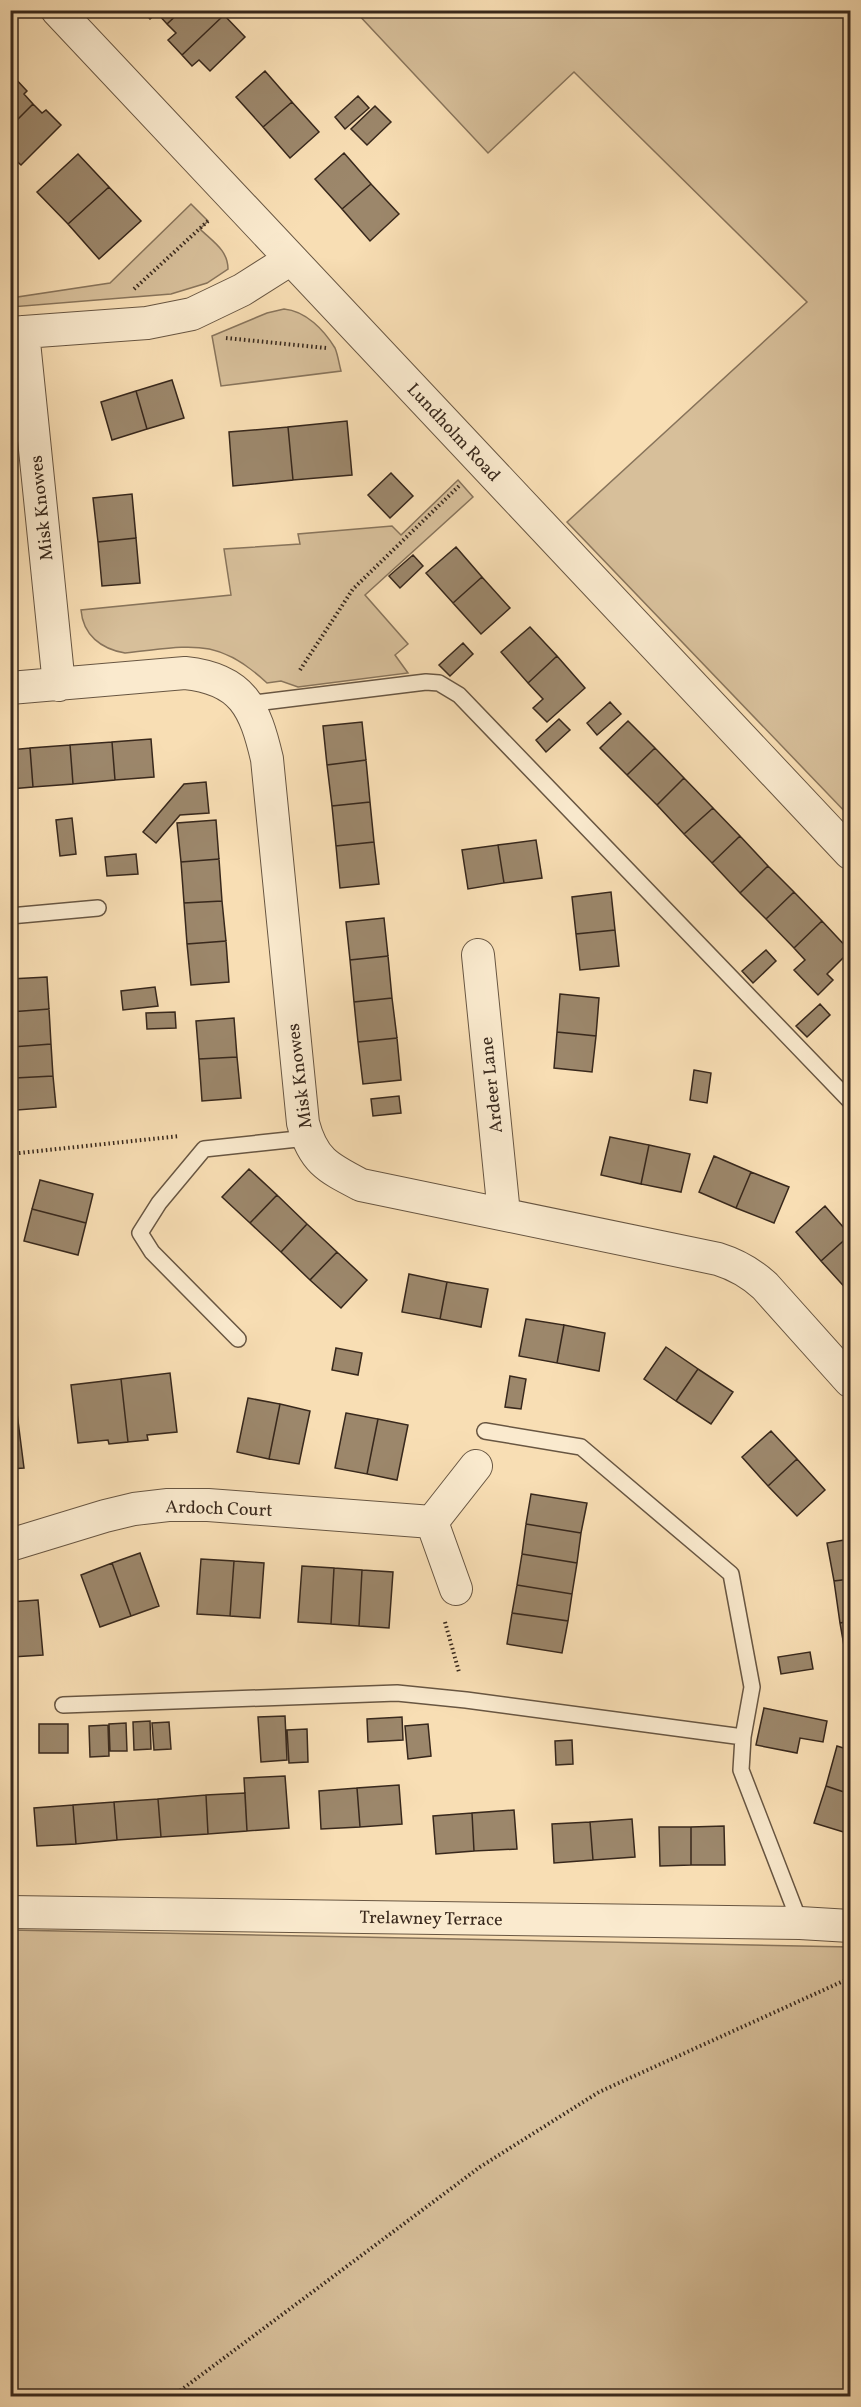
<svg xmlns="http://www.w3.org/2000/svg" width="861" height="2407" viewBox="0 0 861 2407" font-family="Vollkorn,serif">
<rect width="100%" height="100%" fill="#f8deb4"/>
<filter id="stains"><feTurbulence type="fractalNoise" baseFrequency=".00333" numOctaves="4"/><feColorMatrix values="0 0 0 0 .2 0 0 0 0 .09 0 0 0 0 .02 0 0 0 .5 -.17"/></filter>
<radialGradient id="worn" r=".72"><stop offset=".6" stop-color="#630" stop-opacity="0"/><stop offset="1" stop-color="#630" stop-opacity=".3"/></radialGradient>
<path fill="#d7bf9a" stroke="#88745b" stroke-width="1.5" d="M 355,11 L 850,11 L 850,817 L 567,522 L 807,302 L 574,72 L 488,153 Z
M 191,204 L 208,221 L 200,229 C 212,241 228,250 228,269 L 207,283 L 171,294 L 11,307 L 11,298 L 110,283 Z
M 284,309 C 306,311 324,330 335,348 C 338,355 339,364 341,371 L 221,386 L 212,336 L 267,313 Z
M 458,480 L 473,497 L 365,595 L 408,644 L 395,655 L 408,673 L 298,687 L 281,681 L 267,683 C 216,635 188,647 125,653 C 101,649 83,635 81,610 L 231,595 L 224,549 L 300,544 L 298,534 L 392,526 L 401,535 Z
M 10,1930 L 850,1947 L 850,2396 L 11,2396 Z"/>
<path fill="#9c876b" stroke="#38281c" stroke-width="1.5" d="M 142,10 L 182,10 L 167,24 L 157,13 L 150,19 Z
M 182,10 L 220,10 L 224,15 L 182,55 L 168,40 L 176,33 L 167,24 Z
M 224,15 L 245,37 L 210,71 L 199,60 L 192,66 L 182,55 Z
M 265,71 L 292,102 L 263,127 L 236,97 Z
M 12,75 L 27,91 L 24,94 L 33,104 L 10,127 Z
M 358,96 L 369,108 L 345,129 L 335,117 Z
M 292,102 L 319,132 L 290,158 L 263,127 Z
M 33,104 L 42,113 L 46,110 L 61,125 L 21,165 L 10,155 L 10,127 Z
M 375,106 L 391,122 L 367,145 L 351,129 Z
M 344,153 L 371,184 L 342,209 L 315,179 Z
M 78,154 L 109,187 L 68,224 L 37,192 Z
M 371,184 L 399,214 L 370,241 L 342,209 Z
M 109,187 L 141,221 L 99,259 L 68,224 Z
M 172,380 L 184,418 L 147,429 L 136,391 Z
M 136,391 L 147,429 L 112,440 L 101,402 Z
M 347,421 L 352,475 L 293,480 L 288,427 Z
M 288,427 L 293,480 L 233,486 L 229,432 Z
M 391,473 L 413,496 L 390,518 L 368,495 Z
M 132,494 L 136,538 L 98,542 L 93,498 Z
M 136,538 L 140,583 L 102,586 L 98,542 Z
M 456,547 L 482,577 L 453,603 L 426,573 Z
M 413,555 L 423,566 L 400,588 L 389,576 Z
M 482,577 L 510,608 L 481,634 L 453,603 Z
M 530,627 L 557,656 L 528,683 L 501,652 Z
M 463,643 L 473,654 L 450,676 L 439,665 Z
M 557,656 L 585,688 L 547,722 L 533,708 L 543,699 L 528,683 Z
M 610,702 L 621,714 L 597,735 L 587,723 Z
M 559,719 L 570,730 L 546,752 L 536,740 Z
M 628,721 L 655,748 L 627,775 L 600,748 Z
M 362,722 L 366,760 L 327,765 L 323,726 Z
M 151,739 L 154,777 L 115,780 L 112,742 Z
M 112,742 L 115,780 L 73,784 L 70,745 Z
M 70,745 L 73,784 L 33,787 L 30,748 Z
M 30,748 L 33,787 L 10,789 L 10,750 Z
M 655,748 L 684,778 L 657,805 L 627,775 Z
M 366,760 L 370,802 L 332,806 L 327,765 Z
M 684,778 L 713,808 L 684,834 L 657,805 Z
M 206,782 L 209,813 L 180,815 L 156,843 L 143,832 L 184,784 Z
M 370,802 L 374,842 L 336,846 L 332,806 Z
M 713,808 L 740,836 L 712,863 L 684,834 Z
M 72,818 L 76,854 L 60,856 L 56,820 Z
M 216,820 L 219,859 L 181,862 L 177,823 Z
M 740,836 L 768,866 L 740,893 L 712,863 Z
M 536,840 L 542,878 L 504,883 L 498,845 Z
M 374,842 L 379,884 L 340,888 L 336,846 Z
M 498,845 L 504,883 L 468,889 L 462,850 Z
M 136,854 L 138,874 L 107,876 L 105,857 Z
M 219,859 L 222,901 L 184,903 L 181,862 Z
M 768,866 L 794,892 L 766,919 L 740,893 Z
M 611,892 L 615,930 L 576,934 L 572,897 Z
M 794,892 L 822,921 L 794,948 L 766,919 Z
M 222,901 L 226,941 L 187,944 L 184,903 Z
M 384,918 L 388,956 L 350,960 L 346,922 Z
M 822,921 L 850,951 L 827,974 L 833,980 L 818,995 L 794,970 L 805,960 L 794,948 Z
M 615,930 L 619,966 L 580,970 L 576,934 Z
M 226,941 L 229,982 L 191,985 L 187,944 Z
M 766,950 L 776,961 L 753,983 L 742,971 Z
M 388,956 L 392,998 L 354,1002 L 350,960 Z
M 47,977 L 49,1009 L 10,1012 L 10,979 Z
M 155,987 L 158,1006 L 123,1010 L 121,991 Z
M 560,994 L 599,998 L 596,1036 L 557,1032 Z
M 392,998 L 397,1038 L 358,1042 L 354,1002 Z
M 820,1004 L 830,1015 L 807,1037 L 796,1026 Z
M 49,1009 L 51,1044 L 12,1047 L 10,1012 Z
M 175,1012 L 176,1028 L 147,1029 L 146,1013 Z
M 234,1018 L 237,1057 L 199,1059 L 196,1021 Z
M 557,1032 L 596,1036 L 592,1072 L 554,1068 Z
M 397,1038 L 401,1080 L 363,1084 L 358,1042 Z
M 51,1044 L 53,1076 L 15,1078 L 12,1047 Z
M 237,1057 L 241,1098 L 202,1101 L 199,1059 Z
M 694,1070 L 711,1073 L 707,1103 L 690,1100 Z
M 53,1076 L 56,1107 L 17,1110 L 15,1078 Z
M 399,1096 L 401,1113 L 373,1116 L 371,1099 Z
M 610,1137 L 649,1145 L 641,1184 L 601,1175 Z
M 649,1145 L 690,1154 L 681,1192 L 641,1184 Z
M 714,1156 L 751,1172 L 736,1208 L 699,1192 Z
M 249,1169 L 277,1195 L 250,1223 L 222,1197 Z
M 751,1172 L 789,1187 L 774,1223 L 736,1208 Z
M 40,1180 L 93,1194 L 86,1223 L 32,1209 Z
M 277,1195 L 307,1224 L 281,1252 L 250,1223 Z
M 825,1206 L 850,1235 L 821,1261 L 796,1232 Z
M 32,1209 L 86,1223 L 78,1255 L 24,1241 Z
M 307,1224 L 337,1252 L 310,1280 L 281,1252 Z
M 850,1235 L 850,1291 L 849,1292 L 821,1261 Z
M 337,1252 L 367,1280 L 341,1308 L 310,1280 Z
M 409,1274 L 447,1282 L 440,1319 L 402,1312 Z
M 447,1282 L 488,1289 L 481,1327 L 440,1319 Z
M 526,1319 L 564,1325 L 557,1363 L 519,1356 Z
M 564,1325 L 605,1333 L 599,1371 L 557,1363 Z
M 666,1347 L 698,1369 L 676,1401 L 644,1379 Z
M 336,1348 L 362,1353 L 358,1375 L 332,1370 Z
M 698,1369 L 733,1392 L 711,1424 L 676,1401 Z
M 170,1373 L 177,1432 L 147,1435 L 148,1440 L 128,1442 L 121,1379 Z
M 510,1376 L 526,1379 L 521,1409 L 505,1407 Z
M 121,1379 L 128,1442 L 109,1444 L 108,1440 L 78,1443 L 71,1385 Z
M 248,1398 L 280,1404 L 269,1459 L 237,1452 Z
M 280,1404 L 310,1411 L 299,1464 L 269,1459 Z
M 17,1413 L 24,1468 L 10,1469 L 10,1414 Z
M 346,1413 L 378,1419 L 367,1474 L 335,1468 Z
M 378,1419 L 408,1425 L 397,1480 L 367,1474 Z
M 771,1431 L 797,1459 L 768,1486 L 742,1457 Z
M 797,1459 L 825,1490 L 797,1516 L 768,1486 Z
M 531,1494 L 587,1503 L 581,1533 L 526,1524 Z
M 526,1524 L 581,1533 L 577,1563 L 522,1554 Z
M 850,1539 L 850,1579 L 834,1581 L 827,1543 Z
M 140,1553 L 159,1606 L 131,1616 L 112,1563 Z
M 522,1554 L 577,1563 L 572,1594 L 517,1585 Z
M 201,1559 L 234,1561 L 230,1616 L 197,1614 Z
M 234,1561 L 264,1563 L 260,1618 L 230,1616 Z
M 112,1563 L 131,1616 L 100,1627 L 81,1575 Z
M 302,1566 L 334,1568 L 331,1624 L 298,1622 Z
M 334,1568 L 362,1570 L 359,1626 L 331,1624 Z
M 362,1570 L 393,1572 L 389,1628 L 359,1626 Z
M 850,1579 L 850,1621 L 840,1623 L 834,1581 Z
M 517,1585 L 572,1594 L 568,1621 L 512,1613 Z
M 38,1600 L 43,1655 L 12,1657 L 10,1602 Z
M 512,1613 L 568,1621 L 562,1653 L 507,1644 Z
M 850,1621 L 850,1662 L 847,1663 L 840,1623 Z
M 810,1652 L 813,1669 L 781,1674 L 778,1657 Z
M 764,1708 L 827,1721 L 823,1742 L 800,1738 L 797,1753 L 756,1745 Z
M 285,1716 L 287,1760 L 261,1762 L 258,1717 Z
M 402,1717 L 403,1740 L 368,1742 L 367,1719 Z
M 150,1721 L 151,1749 L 134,1750 L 133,1722 Z
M 169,1722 L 171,1749 L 154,1750 L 152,1723 Z
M 126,1723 L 127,1751 L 110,1751 L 109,1724 Z
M 39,1724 L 68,1724 L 68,1753 L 39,1753 Z
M 428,1724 L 431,1756 L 408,1759 L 405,1726 Z
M 108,1725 L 109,1756 L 90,1757 L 89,1726 Z
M 10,1729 L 15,1729 L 16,1760 L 10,1760 Z
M 307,1729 L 308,1762 L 289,1763 L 287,1730 Z
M 572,1740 L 573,1764 L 556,1765 L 555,1741 Z
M 837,1746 L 850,1750 L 850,1794 L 826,1786 Z
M 285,1776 L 289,1828 L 247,1831 L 244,1778 Z
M 399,1785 L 402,1824 L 360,1827 L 357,1788 Z
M 826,1786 L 850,1794 L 850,1834 L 814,1823 Z
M 357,1788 L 360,1827 L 321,1829 L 319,1791 Z
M 245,1793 L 247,1831 L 208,1834 L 206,1795 Z
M 206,1795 L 208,1834 L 161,1837 L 158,1799 Z
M 158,1799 L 161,1837 L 117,1840 L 114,1802 Z
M 114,1802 L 117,1840 L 76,1844 L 73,1805 Z
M 73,1805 L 76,1844 L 37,1846 L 34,1808 Z
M 514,1810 L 517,1849 L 474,1851 L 472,1813 Z
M 472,1813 L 474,1851 L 436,1854 L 433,1816 Z
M 632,1819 L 635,1857 L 593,1860 L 590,1822 Z
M 590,1822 L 593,1860 L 554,1863 L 552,1824 Z
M 724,1826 L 725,1865 L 691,1865 L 691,1827 Z
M 659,1827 L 691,1827 L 691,1865 L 660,1866 Z"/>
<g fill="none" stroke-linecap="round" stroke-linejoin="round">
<g stroke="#685642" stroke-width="18">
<path id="lane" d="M 247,704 L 426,682 L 439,683 L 459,695 L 850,1101
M 10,916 L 98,908
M 238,1339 L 152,1252 L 140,1233 L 159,1203 L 204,1149 L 307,1138
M 485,1431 L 581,1447 L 731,1574 L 752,1687 L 743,1737 L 741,1770 L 800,1923
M 63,1705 L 397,1693 L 466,1700 L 743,1737"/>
</g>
<g stroke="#685642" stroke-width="34">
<path id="street" d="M 57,10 L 850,853
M 23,332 L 59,685
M 10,333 L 147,323 L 192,314 L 242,290 L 291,259
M 10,688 L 185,673 C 243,679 255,708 267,759 L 303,1123 C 313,1161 328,1168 361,1185 L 718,1259 C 737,1265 751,1273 765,1286 L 850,1381
M 478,955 L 504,1214
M 432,1522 L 456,1589
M 10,1545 L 105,1516 L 134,1509 L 168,1505 L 208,1505 L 432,1522 L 476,1466
M 10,1912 L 800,1923 L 850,1926"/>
</g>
<path stroke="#38281c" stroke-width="4" stroke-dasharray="1.5 3" stroke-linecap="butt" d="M 134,289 L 208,221
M 226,338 L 326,348
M 300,670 L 353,589 L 459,486
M 10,1154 L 180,1136
M 445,1622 L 459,1672
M 173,2396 L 480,2167 L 599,2092 L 850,1978"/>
<use href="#lane" stroke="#faeace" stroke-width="15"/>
<use href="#street" stroke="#faeace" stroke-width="32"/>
</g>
<g text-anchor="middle" stroke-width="6" stroke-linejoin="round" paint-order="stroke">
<g font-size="18" fill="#38281c" stroke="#faeace">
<text transform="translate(454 432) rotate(47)" y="6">Lundholm Road</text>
<text transform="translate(41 508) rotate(-96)" y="6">Misk Knowes</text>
<text transform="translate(299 1076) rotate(-97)" y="6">Misk Knowes</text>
<text transform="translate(491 1085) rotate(-96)" y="6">Ardeer Lane</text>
<text transform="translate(219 1508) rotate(2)" y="6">Ardoch Court</text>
<text transform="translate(431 1918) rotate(1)" y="6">Trelawney Terrace</text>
</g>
</g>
<rect width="861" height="2407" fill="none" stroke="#f8deb4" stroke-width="36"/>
<rect x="12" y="12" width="837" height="2383" fill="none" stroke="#38281c" stroke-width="3"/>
<rect x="18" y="18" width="825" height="2371" fill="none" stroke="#38281c" stroke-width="1.5"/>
<rect width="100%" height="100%" filter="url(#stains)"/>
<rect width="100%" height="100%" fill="url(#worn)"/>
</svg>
